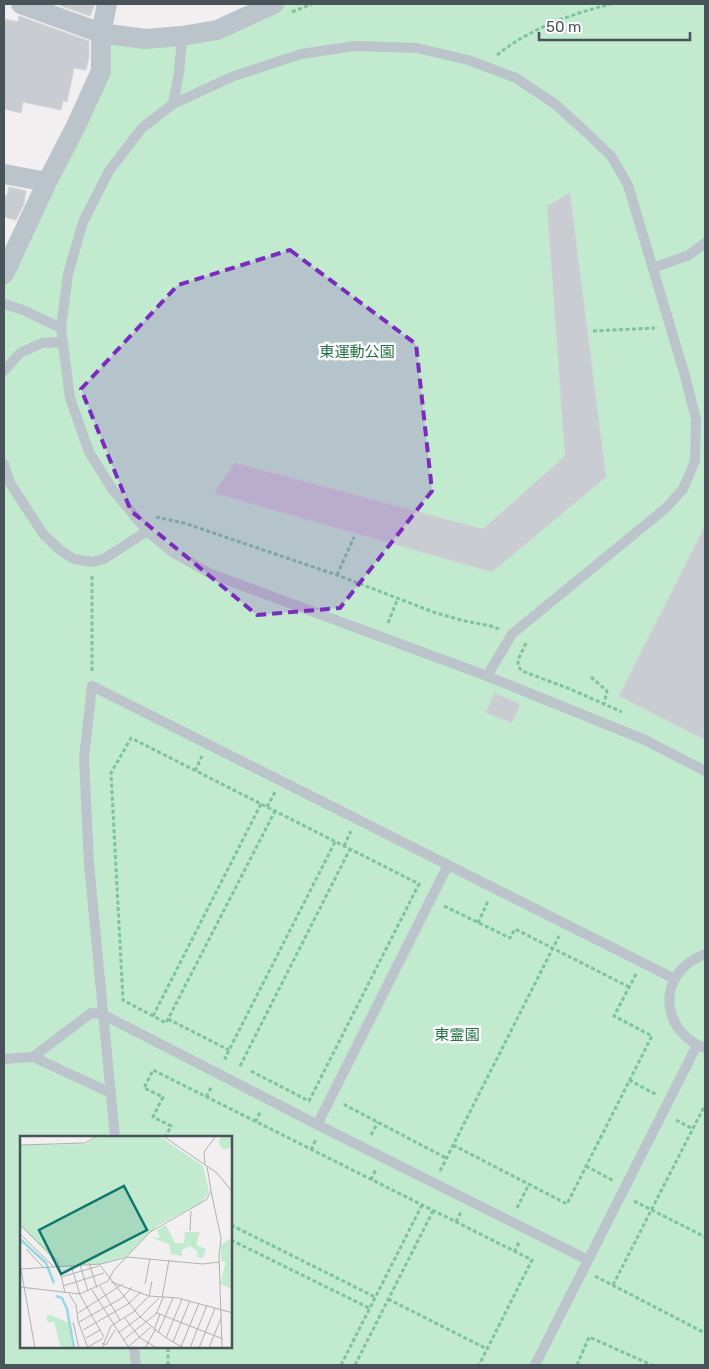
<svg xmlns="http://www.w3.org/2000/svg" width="709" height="1369" viewBox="0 0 709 1369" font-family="Rubik,'Noto Sans JP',sans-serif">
<rect width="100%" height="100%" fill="#f1efef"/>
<path fill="#c2eace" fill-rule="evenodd" d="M 274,4 L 705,4 L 705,1365 L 4,1365 L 4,274 L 76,126 L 101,33 L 182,36 ZM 21,1138 L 231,1138 L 231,1348 L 21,1348 Z"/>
<path fill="#c9ccd0" stroke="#d3d5d9" d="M 62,4 L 95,4 L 90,16 L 61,6 Z
M 19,16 L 89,41 L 89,57 L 86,70 L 74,68 L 67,102 L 63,101 L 61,110 L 23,102 L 21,113 L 4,109 L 4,19 L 18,22 Z
M 9,187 L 26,191 L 24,204 L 16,220 L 4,217 L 4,196 L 7,196 Z
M 570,193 L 606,477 L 492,572 L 214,493 L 235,463 L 483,529 L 565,456 L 547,206 Z
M 705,526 L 705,740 L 619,696 Z
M 494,693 L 520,704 L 512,723 L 486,713 Z"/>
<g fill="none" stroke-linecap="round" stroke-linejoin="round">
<path stroke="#7ec49b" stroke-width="3" stroke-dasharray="4 2.5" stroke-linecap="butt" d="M 292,12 L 312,4
M 497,55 C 529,29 571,14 611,4
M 593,331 L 655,328
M 156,517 L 184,523 L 337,575 L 436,613 L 465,621 L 491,626 L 499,629
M 337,575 L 354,537
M 92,576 L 92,672
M 388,623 L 398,598
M 526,643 L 518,660 L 518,666 L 522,671 L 570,689 L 622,712
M 591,677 L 607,691 L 604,704
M 195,771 L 202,756
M 267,807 L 275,792
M 344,846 L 351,831
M 444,906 L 510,938 L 515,929 L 629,987
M 478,923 L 488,901
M 153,1016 L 261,804
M 168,1019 L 229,1050
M 227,1059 L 225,1058 L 335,842
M 240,1066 L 350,849
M 251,1071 L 309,1101 L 419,884 L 131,738 L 111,773 L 123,1000 L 166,1023 L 275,811
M 629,1080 L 657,1095
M 206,1097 L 212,1086
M 346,1104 L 345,1105 L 446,1158
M 676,1120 L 693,1129
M 255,1122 L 261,1111
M 371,1135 L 378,1122
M 165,1138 L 171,1126 L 153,1117 L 163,1097 L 144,1088 L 153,1070 L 532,1260 L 479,1365
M 453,1145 L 567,1204 L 652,1036 L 614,1016 L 636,974
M 311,1150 L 316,1139
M 586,1166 L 614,1181
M 440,1171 L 559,936
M 371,1180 L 376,1169
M 634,1201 L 705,1237
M 517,1208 L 529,1184
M 456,1222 L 461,1212
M 231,1225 L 375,1297
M 231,1240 L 369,1308
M 514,1252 L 520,1241
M 595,1276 L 705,1333
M 613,1285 L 705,1105
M 388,1299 L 487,1349
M 168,1348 L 168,1365
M 341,1365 L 422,1205
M 355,1365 L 433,1211
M 577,1365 L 589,1337 L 652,1365"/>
<path stroke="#bbc4ca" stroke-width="10" d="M 182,36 L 179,73 L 173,104 L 142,128 L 109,171 L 83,222 L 68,274 L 61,328 L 70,398 L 89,452 L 113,490 L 147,531 L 172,552 L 211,574 L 487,676 L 645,740 L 705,771
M 173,104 L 234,76 L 301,54 L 355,46 L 417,48 L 468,60 L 516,78 L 555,104 L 587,133 L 611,156 L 628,185 L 685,376 L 696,419 L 695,461 L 683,489 L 666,508 L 512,634 L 487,676
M 653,268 L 689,255 L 705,243
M 4,304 L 23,310 L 61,328
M 4,371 L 20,353 L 42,343 L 63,342
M 4,464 L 10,483 L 44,535 L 60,550 L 74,559 L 92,562 L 104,559 L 147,531
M 705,954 C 698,957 691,960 685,966 C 656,993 670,1036 705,1048
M 33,1057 L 111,1093
M 4,1059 L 33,1057 L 91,1013 L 102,1014 L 322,1127 L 588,1260
M 317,1125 L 448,865
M 115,1138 L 89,864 L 84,758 L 92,686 L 675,979
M 134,1348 L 136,1365
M 535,1365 L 697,1045"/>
<path stroke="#bbc4ca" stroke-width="20" d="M 21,4 L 101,33 L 145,39 L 182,36 L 217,30 L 274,4
M 4,174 L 47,182
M 4,274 L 47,182 L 76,126 L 101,71 L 101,33 L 107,4"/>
</g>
<path fill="#7b2cbf" fill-opacity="0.2" stroke="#7b2cbf" stroke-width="4" stroke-dasharray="10 6" stroke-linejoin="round" d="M 290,250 L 416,344 L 432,491 L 340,608 L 257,615 L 131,511 L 81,389 L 178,285 Z"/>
<g text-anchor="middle" stroke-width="5" stroke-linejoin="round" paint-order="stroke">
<g font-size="15" fill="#217343" stroke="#fff">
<text x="357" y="357">東運動公園</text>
<text x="457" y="1040">東霊園</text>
</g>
</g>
<g transform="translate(20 1136)">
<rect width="212" height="212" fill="#f1efef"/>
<path d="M199 6a7 7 0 1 1 14 0a7 7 0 1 1-14 0ZM 78,0 L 139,0 L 183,30 L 189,56 L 182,66 L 137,90 L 106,120 L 79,128 L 40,131 L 0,89 L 0,9 L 66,8 ZM 146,89 L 155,107 L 164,107 L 165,96 L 180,96 L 176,109 L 186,113 L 183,122 L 177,121 L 177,115 L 170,110 L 162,114 L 162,120 L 151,118 L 149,108 L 130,101 L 140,102 L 137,94 ZM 210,103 L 213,122 L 212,153 L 200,148 L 206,126 L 201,125 L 201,109 ZM 31,179 L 49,187 L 52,212 L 41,212 L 34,186 L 28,186 L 26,180 Z" fill="#c2eace"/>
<path fill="none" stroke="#94d8e2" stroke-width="2.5" d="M 0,103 L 26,127 L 34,147M 36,160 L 42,162 L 47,173 L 54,212"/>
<path fill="none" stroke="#aeb1b3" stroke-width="1" d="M 143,0 L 197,37 L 213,57M 0,9 L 65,7 L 77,0M 185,29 L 184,16 L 196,0M 191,55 L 201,102 L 199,120 L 202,212M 0,89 L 38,125 L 45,157M 170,95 L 171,75M 0,98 L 34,131M 6,113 L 24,132M 69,127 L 77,152M 0,128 L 15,212M 79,128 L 120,181 L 146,202 L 164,212M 51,129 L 60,159 L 84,201M 60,129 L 68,155M 1,133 L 81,128 L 107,121 L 183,128 L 199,126M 41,141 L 79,130M 91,146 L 129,160 L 158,162 L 213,177M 125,148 L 130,123M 43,150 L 84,137M 80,150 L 100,184M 0,151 L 60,158 L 88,145 L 94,134 L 130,96 L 186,64 L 191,55 L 187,30M 72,154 L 109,212M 49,158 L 56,169 L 58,185 L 68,212M 142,162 L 149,124M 114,175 L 129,160 L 132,145M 58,177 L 103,148M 137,177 L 203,203M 104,181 L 120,202 L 137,212M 53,186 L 59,212M 59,186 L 102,162 L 112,151M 63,194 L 108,168 L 121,156M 134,194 L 140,178M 98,197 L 120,181 L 139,162M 138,197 L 153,162M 66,202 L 80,194M 146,202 L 162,163M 103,204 L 136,178 L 143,162M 153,206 L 170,165M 82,207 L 86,209 L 95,194M 68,211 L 83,202M 108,211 L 131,191M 161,211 L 179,167M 82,212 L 91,190 L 115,175M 125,212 L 135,194M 170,212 L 187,169M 179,212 L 195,172M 189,212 L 201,182"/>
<path fill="#0f766e" fill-opacity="0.15" stroke="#0f766e" stroke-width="2.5" d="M 104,50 L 127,94 L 41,138 L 19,94 Z"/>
<rect width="212" height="212" fill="none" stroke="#49535a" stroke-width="2.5"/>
</g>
<rect width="709" height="1369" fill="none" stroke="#49535a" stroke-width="10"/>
<path d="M539 32v8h151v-8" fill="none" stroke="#49535a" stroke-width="2.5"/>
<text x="546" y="32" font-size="15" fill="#49535a" stroke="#ffffff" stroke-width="4" paint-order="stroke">50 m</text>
</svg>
